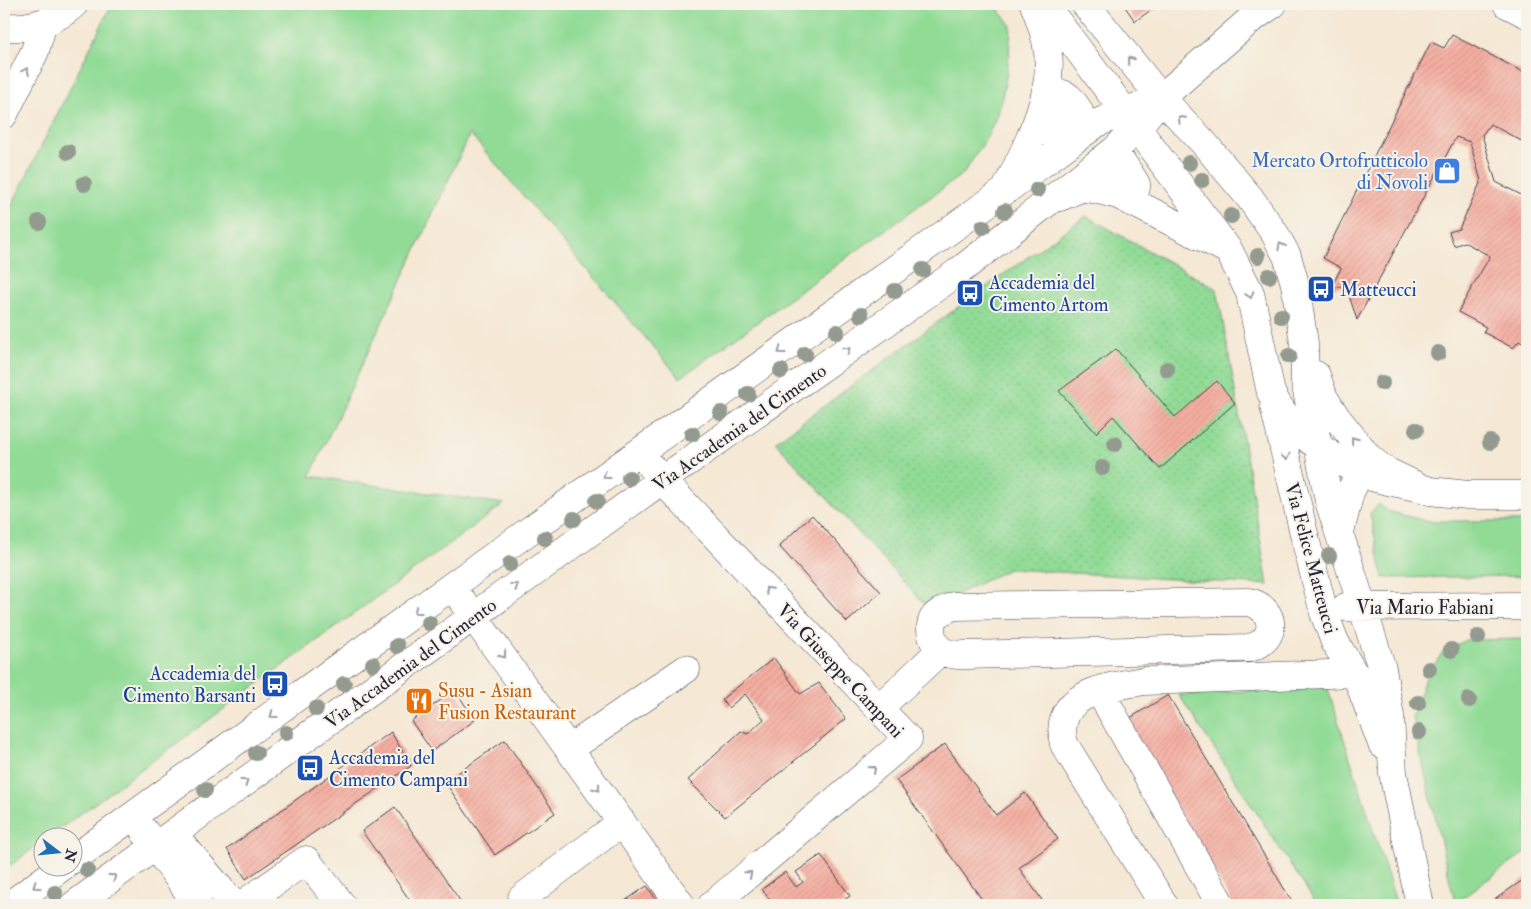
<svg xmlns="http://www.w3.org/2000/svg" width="1531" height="909" viewBox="0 0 1531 909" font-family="'IM FELL Double Pica',serif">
<defs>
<pattern id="garden-dots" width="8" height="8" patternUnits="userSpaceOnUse" patternTransform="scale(1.25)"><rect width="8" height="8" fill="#91db96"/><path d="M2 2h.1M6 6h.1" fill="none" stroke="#7dbc82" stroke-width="1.8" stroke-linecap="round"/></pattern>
<pattern id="building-hatch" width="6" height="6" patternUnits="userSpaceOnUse" patternTransform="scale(1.25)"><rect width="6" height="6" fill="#f5afa1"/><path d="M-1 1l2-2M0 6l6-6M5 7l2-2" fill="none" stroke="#d2968c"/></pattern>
</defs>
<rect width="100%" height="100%" fill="#f7f3e8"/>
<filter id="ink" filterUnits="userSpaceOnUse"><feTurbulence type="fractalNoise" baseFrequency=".02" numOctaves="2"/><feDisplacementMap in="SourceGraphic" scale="10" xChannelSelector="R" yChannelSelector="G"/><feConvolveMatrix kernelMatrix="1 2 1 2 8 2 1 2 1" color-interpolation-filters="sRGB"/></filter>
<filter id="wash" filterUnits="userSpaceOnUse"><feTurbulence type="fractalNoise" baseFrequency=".0096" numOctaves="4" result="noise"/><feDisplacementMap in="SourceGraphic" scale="20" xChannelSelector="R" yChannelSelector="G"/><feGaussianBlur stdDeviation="1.12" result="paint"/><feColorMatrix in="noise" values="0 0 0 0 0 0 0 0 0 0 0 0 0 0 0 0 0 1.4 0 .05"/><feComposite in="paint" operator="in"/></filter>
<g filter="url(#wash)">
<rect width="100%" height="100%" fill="#f5e8d4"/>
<path fill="#91db96" stroke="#5a7e68" d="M 112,4 L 995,4 L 1011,26 C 1009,64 1005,103 987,137 C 980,150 971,161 964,173 L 680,378 L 470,134 L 310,476 L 504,504 L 50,836 L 42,836 L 42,842 L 4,870 L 4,221 Z
M 1379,504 L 1388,511 L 1426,521 L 1527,521 L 1527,576 L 1383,578 L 1370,513 Z
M 1527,639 L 1527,851 L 1455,903 L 1412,717 L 1424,681 L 1442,653 L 1466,640 Z
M 1327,686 L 1397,905 L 1317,905 L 1179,695 Z"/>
<path fill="url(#garden-dots)" stroke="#5a7e68" d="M 1086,216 L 1217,289 L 1230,361 L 1268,585 L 1009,569 L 928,608 L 775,442 L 973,296 Z"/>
<g id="blocks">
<path fill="url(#building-hatch)" d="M 1123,4 L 1160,4 L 1135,21 Z
M 1452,35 L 1527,74 L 1527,144 L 1490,124 L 1482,135 L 1496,182 L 1527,198 L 1527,346 L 1519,341 L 1513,348 L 1483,332 L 1486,327 L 1458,312 L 1490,256 L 1464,242 L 1454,246 L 1449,232 L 1459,229 L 1481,181 L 1470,142 L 1456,137 L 1357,320 L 1346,286 L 1331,288 L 1341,268 L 1323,258 L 1431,42 L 1444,48 Z
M 1116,349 L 1175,417 L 1217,381 L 1235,403 L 1160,469 L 1113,416 L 1096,433 L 1059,391 Z
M 812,515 L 881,592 L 847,622 L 779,546 Z
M 774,658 L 800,694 L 819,683 L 846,719 L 725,817 L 688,780 L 741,731 L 748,734 L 764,719 L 745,694 L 728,708 L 722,699 Z
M 455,690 L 475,720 L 432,751 L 411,721 Z
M 1168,695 L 1294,905 L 1234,905 L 1125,721 Z
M 391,732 L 411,766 L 246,879 L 227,849 Z
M 505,740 L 555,813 L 495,855 L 445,782 Z
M 945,744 L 996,815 L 1025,793 L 1058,839 L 1019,868 L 1042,900 L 1035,905 L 986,905 L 896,780 Z
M 395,807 L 463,905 L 413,905 L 362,831 Z
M 821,855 L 850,896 L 843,901 L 846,905 L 773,905 L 762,889 L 785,872 L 796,887 L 803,882 L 796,872 Z
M 1527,877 L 1527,905 L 1487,905 Z
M 647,886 L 660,905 L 619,905 Z"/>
</g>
</g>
<g filter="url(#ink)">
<use href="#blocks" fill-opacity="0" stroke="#424052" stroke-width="1"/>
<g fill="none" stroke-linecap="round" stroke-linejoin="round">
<g stroke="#424052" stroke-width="29">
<path id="minor" d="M 1044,4 L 1229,251 L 1250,293 L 1271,393 C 1277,404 1284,415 1292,424 C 1305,439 1353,472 1372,477 C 1388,482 1404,484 1421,488
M 1085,4 L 1161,98 L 1203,142 L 1250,198 L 1275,234 L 1287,256 L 1295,284 L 1304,343 L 1305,381 L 1329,501 L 1382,669 L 1390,716 L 1393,773 L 1420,905
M 1507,4 L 1527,14
M 4,27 C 29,29 55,22 74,4
M 1058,93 C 1069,94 1073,102 1079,111 L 1054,130 L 1048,132 L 1046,128 L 1056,94 Z
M 4,114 L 35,51 L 43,23
M 1120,163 L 1123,164 L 1136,184 L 1136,188 L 1132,189 L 1106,178 L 1107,174 Z
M 1007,187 C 1026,147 1054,98 1048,52 C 1046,35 1040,19 1034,4
M 1060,197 L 1081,188 L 1094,189 L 1118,195 L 1224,248
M 1316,375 L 1324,398 L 1336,417 L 1369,458 L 1384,470 L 1421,488 L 1430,491 L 1468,495 L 1527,495
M 1274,406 L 1305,538 L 1324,613 L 1335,642 L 1359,682 L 1382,744
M 651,467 L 662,480 L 908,739 L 712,905
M 1340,532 L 1350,492 L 1358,477 L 1368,476
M 463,602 L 681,905
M 1249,602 C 1276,608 1279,641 1249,648 L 966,655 C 958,655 949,655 942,651 C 933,645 928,629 933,619 C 937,612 947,609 953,606 Z
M 1346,607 L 1527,606
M 1099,690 L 1221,905
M 879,708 L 941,650
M 569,749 L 686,669
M 144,831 L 198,905
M 173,834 L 234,905
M 72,860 L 312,686 L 1006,190 L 1097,123 L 1159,98
M 522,898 L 622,822
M 10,905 L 63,866
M 74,905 L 662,480 L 958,272 L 1115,150 L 1138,127 L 1161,98 L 1250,20 L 1273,4
M 242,905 L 306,860 L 342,905
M 1164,905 L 1064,744 C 1052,693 1107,687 1144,681 L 1354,673"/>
</g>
<use href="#minor" stroke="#fff" stroke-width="28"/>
</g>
<g fill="#939a8f">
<circle cx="68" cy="152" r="8"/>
<circle cx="1189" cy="163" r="8"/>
<circle cx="1202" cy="180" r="8"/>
<circle cx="84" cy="184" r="8"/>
<circle cx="1037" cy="190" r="8"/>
<circle cx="1005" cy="211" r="8"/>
<circle cx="1231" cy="216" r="8"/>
<circle cx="39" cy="222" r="8"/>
<circle cx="983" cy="227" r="8"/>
<circle cx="1258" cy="256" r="8"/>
<circle cx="923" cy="270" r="8"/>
<circle cx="1269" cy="276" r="8"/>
<circle cx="895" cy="291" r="8"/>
<circle cx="861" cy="315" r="8"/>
<circle cx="1281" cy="316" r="8"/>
<circle cx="837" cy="332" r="8"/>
<circle cx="1438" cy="353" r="8"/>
<circle cx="805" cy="354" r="8"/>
<circle cx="1289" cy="356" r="8"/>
<circle cx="1167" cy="369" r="8"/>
<circle cx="781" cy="371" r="8"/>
<circle cx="1382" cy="383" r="8"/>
<circle cx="748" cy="394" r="8"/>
<circle cx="721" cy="413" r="8"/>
<circle cx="1416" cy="430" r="8"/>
<circle cx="692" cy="434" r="8"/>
<circle cx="1490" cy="442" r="8"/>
<circle cx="1115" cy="444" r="8"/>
<circle cx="1102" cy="468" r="8"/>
<circle cx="629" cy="478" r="8"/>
<circle cx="597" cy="501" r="8"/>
<circle cx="574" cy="519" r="8"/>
<circle cx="545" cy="538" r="8"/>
<circle cx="1329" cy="556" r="8"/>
<circle cx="510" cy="564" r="8"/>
<circle cx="429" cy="623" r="8"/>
<circle cx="1478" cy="637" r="8"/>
<circle cx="397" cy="646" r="8"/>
<circle cx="1451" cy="650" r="8"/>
<circle cx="373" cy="664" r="8"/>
<circle cx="1429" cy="669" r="8"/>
<circle cx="344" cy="684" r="8"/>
<circle cx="1469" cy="700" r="8"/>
<circle cx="1418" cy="703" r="8"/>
<circle cx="316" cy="709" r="8"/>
<circle cx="1419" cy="732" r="8"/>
<circle cx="286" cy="733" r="8"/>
<circle cx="256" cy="753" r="8"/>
<circle cx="205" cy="790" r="8"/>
<circle cx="87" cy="870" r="8"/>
<circle cx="55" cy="893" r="8"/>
</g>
<defs><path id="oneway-chevron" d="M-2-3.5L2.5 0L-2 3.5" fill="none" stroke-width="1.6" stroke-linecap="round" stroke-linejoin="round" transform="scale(1.25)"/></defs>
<g stroke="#9c9ca7">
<use href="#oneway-chevron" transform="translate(1130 60) rotate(-129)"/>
<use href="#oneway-chevron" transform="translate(26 71) rotate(-64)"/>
<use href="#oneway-chevron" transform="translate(1181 119) rotate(-134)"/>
<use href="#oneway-chevron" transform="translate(1281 246) rotate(-119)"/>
<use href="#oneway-chevron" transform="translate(1250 295) rotate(72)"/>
<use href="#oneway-chevron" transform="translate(847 350) rotate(-35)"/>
<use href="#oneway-chevron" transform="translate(781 351) rotate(144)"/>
<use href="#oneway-chevron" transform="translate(1354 440) rotate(-128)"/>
<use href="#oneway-chevron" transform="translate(1286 457) rotate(77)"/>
<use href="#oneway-chevron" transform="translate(606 476) rotate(144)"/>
<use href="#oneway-chevron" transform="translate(515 586) rotate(-36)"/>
<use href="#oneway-chevron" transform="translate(768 590) rotate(-133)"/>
<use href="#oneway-chevron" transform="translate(417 611) rotate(144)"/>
<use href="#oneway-chevron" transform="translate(503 655) rotate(55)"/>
<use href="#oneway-chevron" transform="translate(273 715) rotate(144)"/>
<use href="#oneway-chevron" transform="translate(873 769) rotate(-41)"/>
<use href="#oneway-chevron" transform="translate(245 782) rotate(-36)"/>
<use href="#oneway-chevron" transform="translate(597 788) rotate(54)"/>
<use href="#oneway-chevron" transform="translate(749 874) rotate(-40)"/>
<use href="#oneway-chevron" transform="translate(113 877) rotate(-36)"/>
<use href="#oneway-chevron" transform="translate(36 886) rotate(144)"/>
</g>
</g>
<defs>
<g id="shop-square" transform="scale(1.4375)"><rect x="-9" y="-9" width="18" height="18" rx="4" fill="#3f7fe0" stroke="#f7f3e8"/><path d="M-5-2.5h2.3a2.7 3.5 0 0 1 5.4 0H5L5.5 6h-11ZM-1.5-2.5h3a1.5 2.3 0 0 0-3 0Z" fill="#fff"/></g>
<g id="bus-square" transform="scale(1.4375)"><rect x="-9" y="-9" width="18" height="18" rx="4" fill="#1a4fb4" stroke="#f7f3e8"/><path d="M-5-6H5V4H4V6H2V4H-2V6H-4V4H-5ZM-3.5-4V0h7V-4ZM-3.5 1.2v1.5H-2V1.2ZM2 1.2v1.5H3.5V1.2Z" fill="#fff"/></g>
<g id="restaurant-square" transform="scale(1.4375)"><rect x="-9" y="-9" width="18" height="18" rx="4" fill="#e8710a" stroke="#f7f3e8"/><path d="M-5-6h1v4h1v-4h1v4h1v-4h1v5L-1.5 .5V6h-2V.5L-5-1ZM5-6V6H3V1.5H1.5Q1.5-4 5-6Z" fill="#fff"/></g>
</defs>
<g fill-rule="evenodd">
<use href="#shop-square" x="1447" y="171"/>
<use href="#bus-square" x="1321" y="289"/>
<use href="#bus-square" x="970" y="293"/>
<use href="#bus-square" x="275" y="684"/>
<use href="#restaurant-square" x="419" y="701"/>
<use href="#bus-square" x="310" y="768"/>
</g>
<g text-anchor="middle" stroke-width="4" stroke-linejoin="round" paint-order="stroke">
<g font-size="19" fill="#366cbe" stroke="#f7f3e8" text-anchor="end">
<text x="1428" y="167">Mercato Ortofrutticolo<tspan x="1428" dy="22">di Novoli</tspan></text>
</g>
<g font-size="19" fill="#164399" stroke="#f7f3e8" text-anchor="start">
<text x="989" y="289">Accademia del<tspan x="989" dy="22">Cimento Artom</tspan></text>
<text x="1340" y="296">Matteucci</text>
<text x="256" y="680" text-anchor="end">Accademia del<tspan x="256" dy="22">Cimento Barsanti</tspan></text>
<text x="329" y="764">Accademia del<tspan x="329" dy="22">Cimento Campani</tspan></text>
</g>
<g font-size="19" fill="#22223b" stroke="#f7f3e8">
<text transform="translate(739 427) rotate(-35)" y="7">Via Accademia del Cimento</text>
<text transform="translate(1312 558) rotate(75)" y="7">Via Felice Matteucci</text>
<text x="1425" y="614">Via Mario Fabiani</text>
<text transform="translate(410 663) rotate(-36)" y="7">Via Accademia del Cimento</text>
<text transform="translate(841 670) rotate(47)" y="7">Via Giuseppe Campani</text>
</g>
<g font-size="19" fill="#c56008" stroke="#f7f3e8" text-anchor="start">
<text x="438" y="697">Susu - Asian<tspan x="438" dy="22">Fusion Restaurant</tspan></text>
</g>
</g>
<rect width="1531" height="909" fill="none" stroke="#f7f3e8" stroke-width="20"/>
<g transform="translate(58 852) rotate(106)"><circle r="24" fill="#f7f3e8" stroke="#a29fa3"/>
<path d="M0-4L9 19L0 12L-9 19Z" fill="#1f6fb2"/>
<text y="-8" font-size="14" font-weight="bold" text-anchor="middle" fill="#22223b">N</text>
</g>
</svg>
